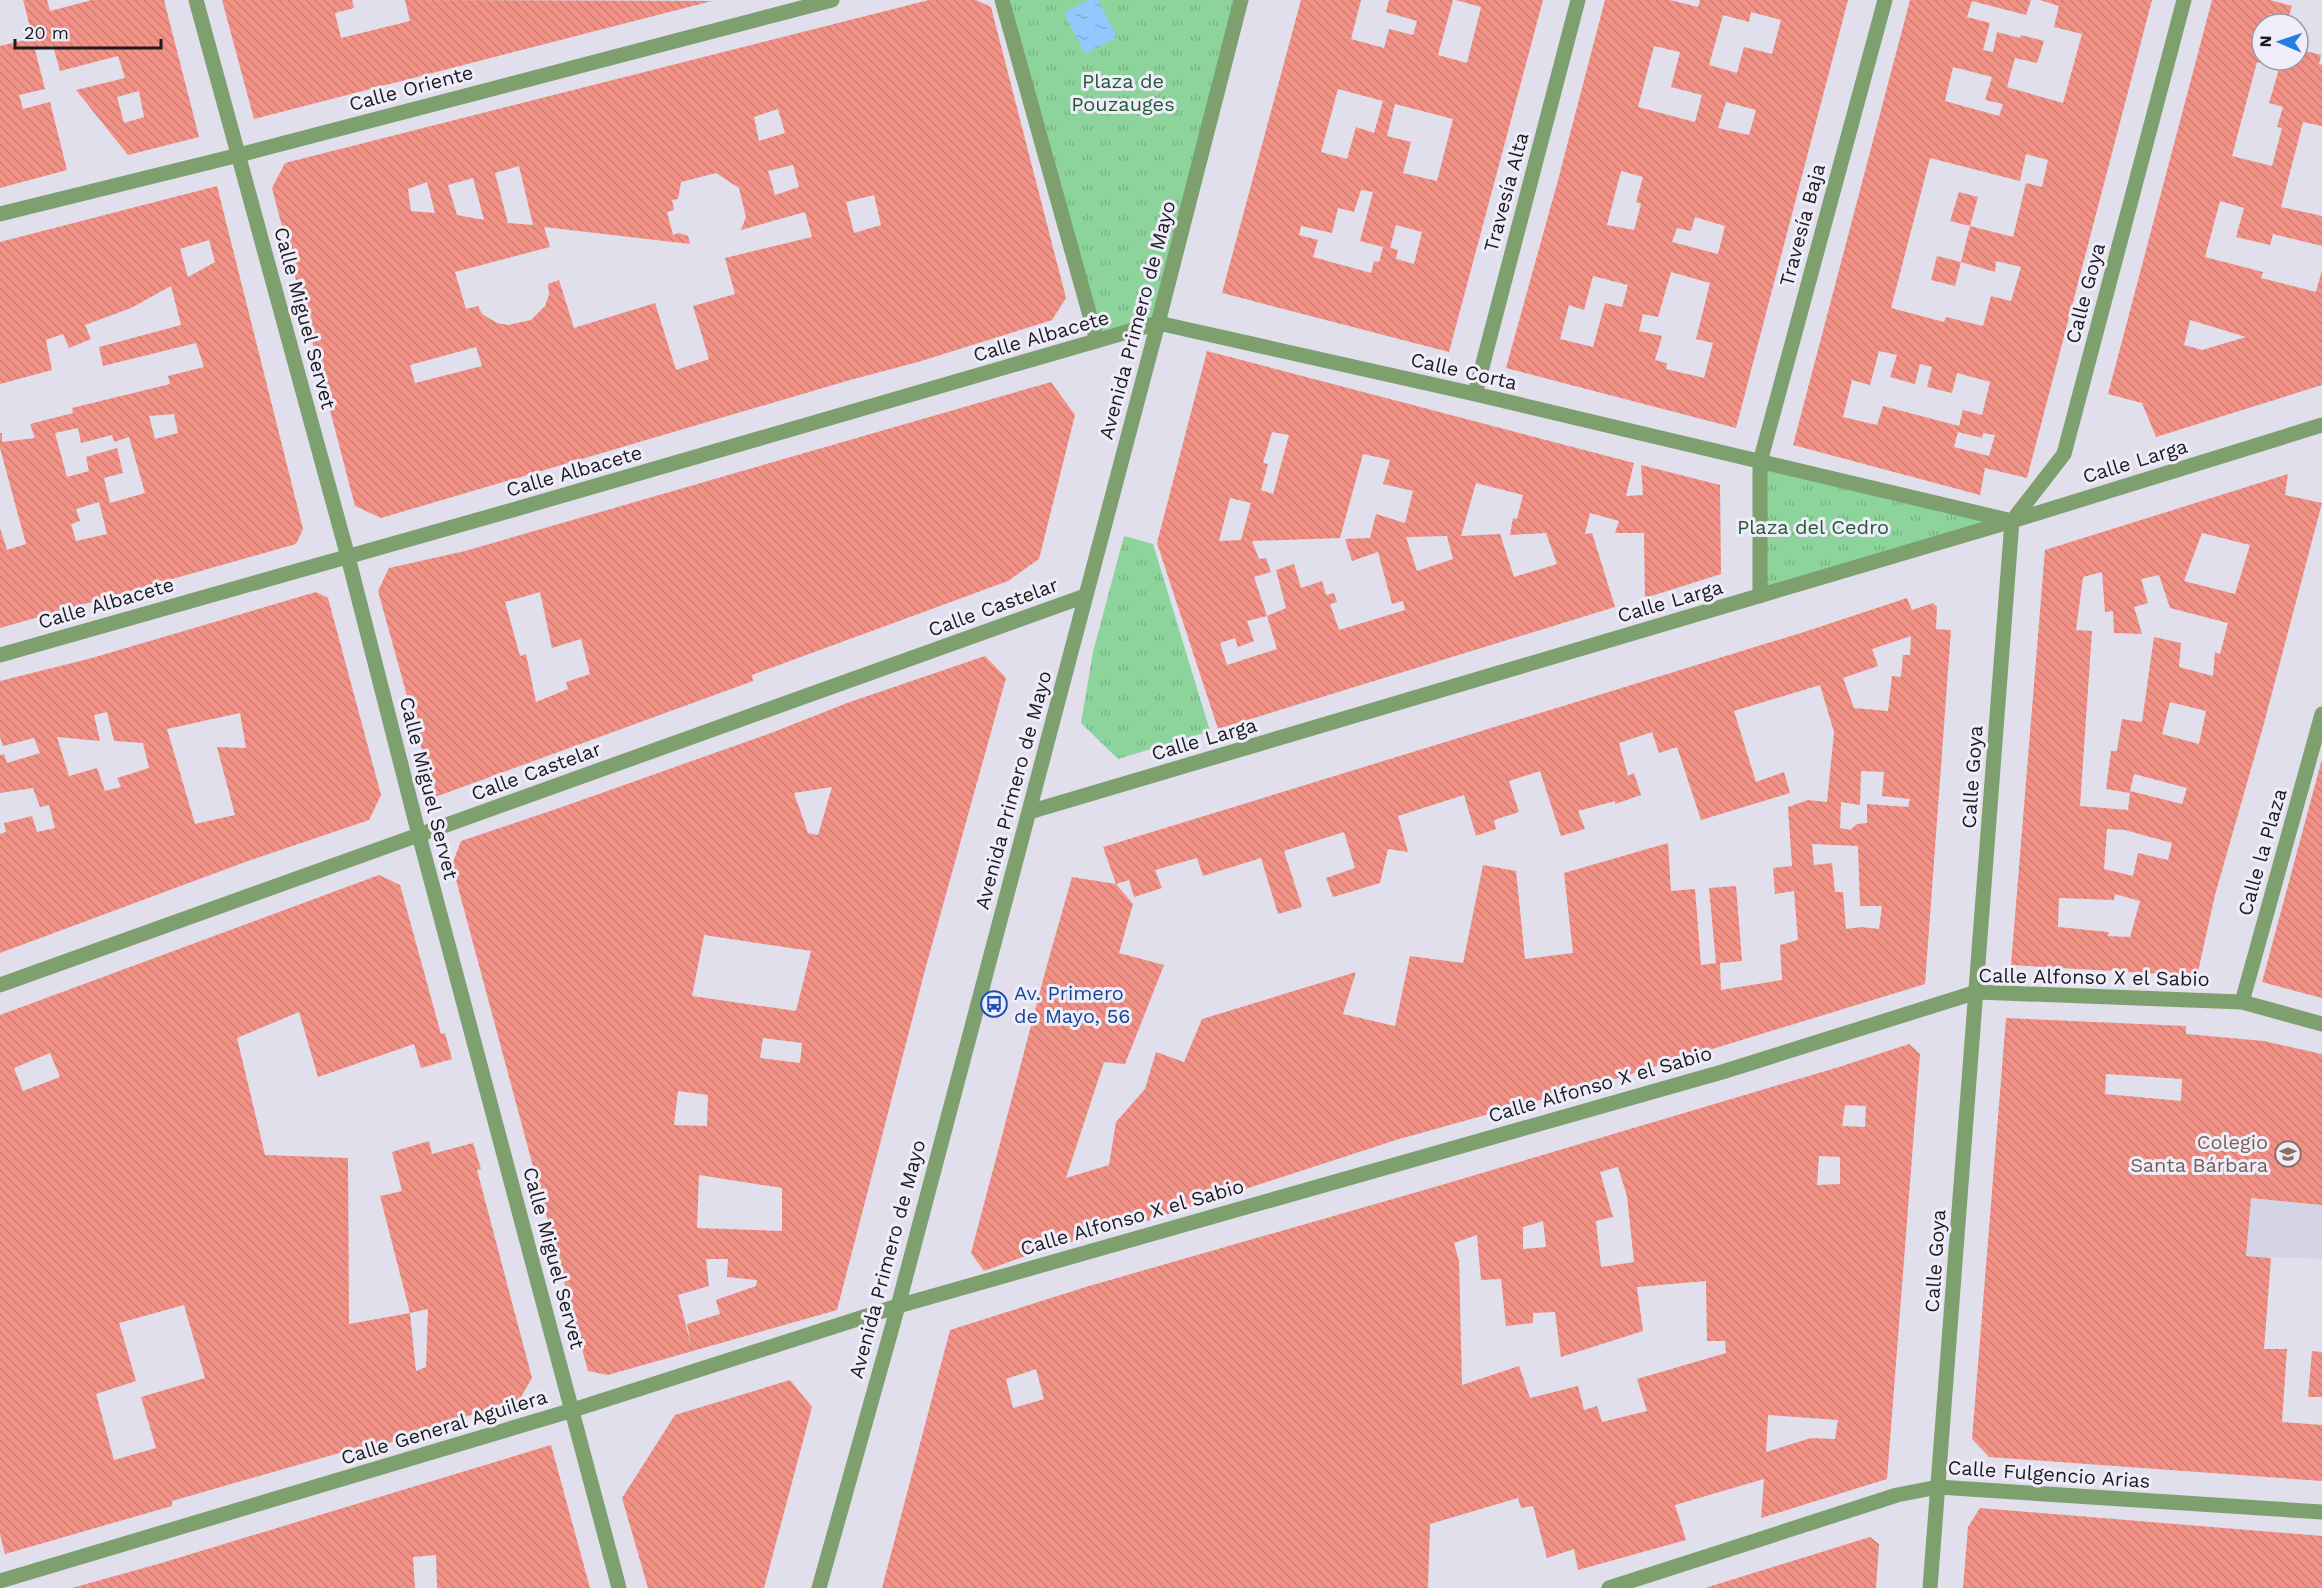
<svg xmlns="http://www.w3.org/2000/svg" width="2322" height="1588" viewBox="0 0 2322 1588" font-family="'Work Sans',sans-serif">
<defs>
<pattern id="grass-tufts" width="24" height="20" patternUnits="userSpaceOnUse" patternTransform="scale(1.5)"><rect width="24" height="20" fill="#8cd49b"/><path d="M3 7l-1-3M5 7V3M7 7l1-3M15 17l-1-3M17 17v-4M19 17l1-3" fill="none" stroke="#78b585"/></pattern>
<pattern id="water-ripples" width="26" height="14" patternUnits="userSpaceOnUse" patternTransform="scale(1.5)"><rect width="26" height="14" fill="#93c8fe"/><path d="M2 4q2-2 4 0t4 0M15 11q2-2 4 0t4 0" fill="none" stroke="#7eabd9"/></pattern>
<pattern id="building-back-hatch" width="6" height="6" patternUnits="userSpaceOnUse" patternTransform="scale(1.5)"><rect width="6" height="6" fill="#f29286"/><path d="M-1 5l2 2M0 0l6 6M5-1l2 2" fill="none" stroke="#cf7d73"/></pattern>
</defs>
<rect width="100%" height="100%" fill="#e1dfec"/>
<path fill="#d5d3e6" d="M 2264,1041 L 2322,1101 L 2322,1259 L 2246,1256 Z"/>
<path fill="url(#grass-tufts)" d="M 1002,0 L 1241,0 L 1158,323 L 1097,341 Z
M 1760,462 L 2012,521 L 1760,596 Z
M 1124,536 L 1153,544 L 1210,731 L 1118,759 L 1081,723 L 1093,652 Z"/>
<path fill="url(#water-ripples)" d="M 1088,0 L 1098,0 L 1117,37 L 1085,54 L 1064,13 Z"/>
<path fill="url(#building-back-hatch)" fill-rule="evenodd" d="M 23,0 L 47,0 L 50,11 L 92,0 L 164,0 L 199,137 L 128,155 L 76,90 L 125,78 L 118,56 L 60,71 L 53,46 L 35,50 L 45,89 L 19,95 L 23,109 L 50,102 L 67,170 L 0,188 L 0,46 L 33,38 ZM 139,91 L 144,117 L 124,123 L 117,97 Z
M 222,0 L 352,0 L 354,8 L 335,13 L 341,38 L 410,21 L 405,0 L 712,1 L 254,119 Z
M 929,0 L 976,0 L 991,7 L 1066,298 L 1052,320 L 918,362 L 850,380 L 381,518 L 355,506 L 272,188 L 285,163 ZM 778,109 L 785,133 L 759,141 L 754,117 ZM 793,165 L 799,187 L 775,195 L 768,171 ZM 519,166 L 533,225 L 508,223 L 495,173 ZM 716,173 L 739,188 L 746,217 L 741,230 L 805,212 L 812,237 L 725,258 L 735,294 L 693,306 L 709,359 L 676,370 L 655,303 L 574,328 L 559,280 L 548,284 L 549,295 L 545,306 L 531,320 L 508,325 L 497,323 L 482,314 L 478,306 L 466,309 L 455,272 L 550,247 L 544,227 L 690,244 L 688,236 L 679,233 L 673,235 L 667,212 L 674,210 L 672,200 L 678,199 L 681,182 ZM 473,178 L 484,220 L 457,215 L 448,185 ZM 427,182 L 435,213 L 411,211 L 408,189 ZM 874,195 L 881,225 L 854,233 L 846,202 ZM 476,347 L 482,366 L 415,383 L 410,365 Z
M 1301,0 L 1361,0 L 1351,39 L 1384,48 L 1389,29 L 1413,35 L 1417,21 L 1386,12 L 1389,0 L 1453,0 L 1438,55 L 1467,63 L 1481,7 L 1456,0 L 1543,0 L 1449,352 L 1222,293 ZM 1338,89 L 1383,101 L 1374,133 L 1356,127 L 1347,159 L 1321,152 ZM 1395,104 L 1453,119 L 1437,181 L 1403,173 L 1411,142 L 1387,136 ZM 1361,190 L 1373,192 L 1360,241 L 1383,247 L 1379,262 L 1374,261 L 1371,273 L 1313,257 L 1318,240 L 1299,235 L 1301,226 L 1332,233 L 1338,208 L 1354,212 ZM 1396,225 L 1422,232 L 1414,264 L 1396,259 L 1398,250 L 1390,248 Z
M 1605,0 L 1670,0 L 1698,7 L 1700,0 L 1848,0 L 1736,428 L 1506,368 L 1558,180 ZM 1751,12 L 1781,20 L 1772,54 L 1744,47 L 1737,73 L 1709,65 L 1723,15 L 1749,22 ZM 1654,46 L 1680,52 L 1671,87 L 1702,95 L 1695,122 L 1638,107 ZM 1726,102 L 1756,110 L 1749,135 L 1718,128 ZM 1621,171 L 1643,177 L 1636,202 L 1641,204 L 1634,230 L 1607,225 ZM 1695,217 L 1725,226 L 1718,254 L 1672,242 L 1677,228 L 1691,231 ZM 1671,272 L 1710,283 L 1696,339 L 1713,343 L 1704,378 L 1666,369 L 1667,363 L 1655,360 L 1662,336 L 1639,331 L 1643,314 L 1658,317 ZM 1593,276 L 1628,285 L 1622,307 L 1605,303 L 1593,347 L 1560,339 L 1569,305 L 1584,310 Z
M 1910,0 L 2031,0 L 2026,15 L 1972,1 L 1967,17 L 1990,23 L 1983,50 L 1993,52 L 1997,32 L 2020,38 L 2021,35 L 2044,41 L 2037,63 L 2015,58 L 2007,87 L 2063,103 L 2082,34 L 2054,27 L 2059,6 L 2040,0 L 2152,0 L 2027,478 L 1985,468 L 1980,495 L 1793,445 ZM 1953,67 L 1992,77 L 1985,100 L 2003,104 L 1999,116 L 1945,101 ZM 2026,154 L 2048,160 L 2042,187 L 2026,183 L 2013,237 L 1970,226 L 1961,262 L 1995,272 L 1996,261 L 2021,267 L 2011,301 L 1991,296 L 1983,326 L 1946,317 L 1944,322 L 1891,308 L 1930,158 L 2020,181 ZM 1879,351 L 1897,355 L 1890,377 L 1915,384 L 1920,364 L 1932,367 L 1927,387 L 1952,393 L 1957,373 L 1990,382 L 1982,415 L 1963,410 L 1959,426 L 1883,406 L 1877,425 L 1843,417 L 1852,380 L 1870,385 ZM 1958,432 L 1982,438 L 1983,433 L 1995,435 L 1989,456 L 1954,447 Z
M 2212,0 L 2270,0 L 2292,6 L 2288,19 L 2270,14 L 2267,24 L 2262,24 L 2262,60 L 2298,60 L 2298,49 L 2321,55 L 2319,64 L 2322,65 L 2322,126 L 2303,122 L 2281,207 L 2322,216 L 2322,246 L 2273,234 L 2270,245 L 2236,237 L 2244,208 L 2220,201 L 2205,257 L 2263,272 L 2261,278 L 2316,292 L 2322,270 L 2322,385 L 2156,437 L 2142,403 L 2108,394 ZM 2257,62 L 2279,69 L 2269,103 L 2283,107 L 2277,127 L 2282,128 L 2272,166 L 2232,156 ZM 2190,320 L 2246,337 L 2202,350 L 2184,345 Z
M 217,186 L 303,529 L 296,544 L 0,628 L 0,528 L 7,550 L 26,544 L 0,448 L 0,433 L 2,433 L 2,442 L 35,438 L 30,424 L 73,413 L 72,408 L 170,384 L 168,376 L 204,367 L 196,343 L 103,366 L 99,347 L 181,325 L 171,286 L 131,308 L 85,325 L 91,339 L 69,348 L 63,334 L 46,340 L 52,370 L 0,384 L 0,242 ZM 209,240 L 215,262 L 188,277 L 180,249 ZM 174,414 L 178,433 L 155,439 L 149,416 ZM 78,428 L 81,443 L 112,435 L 114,442 L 129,437 L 145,493 L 110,503 L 104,478 L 123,473 L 117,448 L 86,457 L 89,471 L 67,477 L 55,433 ZM 99,502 L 107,534 L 76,541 L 71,524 L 80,521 L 76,509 Z
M 1959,192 L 1978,197 L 1970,226 L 1950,221 Z
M 1937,256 L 1961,262 L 1955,286 L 1931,280 Z
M 1207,351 L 1634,463 L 1626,496 L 1643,495 L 1641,465 L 1720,485 L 1721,574 L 1645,598 L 1644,533 L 1615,533 L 1619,521 L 1590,513 L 1585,534 L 1592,533 L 1615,607 L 1218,729 L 1157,543 ZM 1272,432 L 1289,435 L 1273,494 L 1261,490 L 1268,464 L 1263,463 ZM 1363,454 L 1390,460 L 1383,484 L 1413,491 L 1405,523 L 1376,514 L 1370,538 L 1345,539 L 1352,561 L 1378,552 L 1392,604 L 1403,601 L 1405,610 L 1339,630 L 1330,604 L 1337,602 L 1334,593 L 1326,595 L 1322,581 L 1301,588 L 1294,564 L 1276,570 L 1286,608 L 1267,616 L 1277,649 L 1227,665 L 1220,643 L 1235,638 L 1238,647 L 1254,641 L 1247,621 L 1267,616 L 1254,577 L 1271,572 L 1266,558 L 1259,559 L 1252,541 L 1340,538 ZM 1476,483 L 1523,495 L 1517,519 L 1513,518 L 1510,535 L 1546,533 L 1557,564 L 1514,577 L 1500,534 L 1461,536 ZM 1230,498 L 1251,503 L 1241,540 L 1219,541 ZM 1447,536 L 1453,559 L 1417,571 L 1406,537 Z
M 1051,382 L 1075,415 L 1039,559 L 1008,581 L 752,675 L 753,681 L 435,797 L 378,591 L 389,568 L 465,551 ZM 540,592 L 552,648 L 581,639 L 590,674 L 566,682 L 568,689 L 536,702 L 526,654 L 520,656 L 505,602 Z
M 2288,474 L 2285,495 L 2322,503 L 2263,727 L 2215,895 L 2197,976 L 2011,965 L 2045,550 ZM 2202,533 L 2250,545 L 2235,594 L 2184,581 ZM 2102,572 L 2105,612 L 2113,611 L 2114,633 L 2142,634 L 2134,607 L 2148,603 L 2141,579 L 2159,575 L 2170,608 L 2228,623 L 2220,654 L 2215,652 L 2213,676 L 2179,667 L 2181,643 L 2154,637 L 2142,722 L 2122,719 L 2117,751 L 2111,751 L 2106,789 L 2130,793 L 2128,810 L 2080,806 L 2092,631 L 2076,630 L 2083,577 ZM 2170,702 L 2206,711 L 2199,744 L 2162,734 ZM 2134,774 L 2187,788 L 2182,804 L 2130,791 ZM 2107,829 L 2125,830 L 2172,843 L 2168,860 L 2138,853 L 2133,876 L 2104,869 ZM 2115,894 L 2140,901 L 2130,937 L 2108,936 L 2109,932 L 2058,927 L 2059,898 L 2114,900 Z
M 316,592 L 328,598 L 381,795 L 369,820 L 248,861 L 0,953 L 0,834 L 6,832 L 4,823 L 32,816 L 37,832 L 55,828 L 49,805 L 40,807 L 33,788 L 0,793 L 0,755 L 4,754 L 7,763 L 40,753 L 34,738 L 3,746 L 0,737 L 0,681 L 92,658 ZM 107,712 L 114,741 L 143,743 L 149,768 L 117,778 L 121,787 L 105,791 L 97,768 L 69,776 L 57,737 L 100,741 L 94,715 ZM 240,713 L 246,748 L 217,747 L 235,815 L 195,824 L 167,729 Z
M 1907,598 L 1912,610 L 1933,603 L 1937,607 L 1936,629 L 1951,630 L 1925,984 L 1608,1081 L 1396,1140 L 1147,1221 L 1042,1250 L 984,1271 L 971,1253 L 1047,965 L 1072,877 L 1116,884 L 1103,847 L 1804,632 ZM 1911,636 L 1910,655 L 1903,655 L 1901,677 L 1892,676 L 1888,711 L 1854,708 L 1843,678 L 1878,666 L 1872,649 ZM 1820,685 L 1834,732 L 1827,802 L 1808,800 L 1788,807 L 1792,866 L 1773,868 L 1775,894 L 1794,891 L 1798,940 L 1780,945 L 1782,980 L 1721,990 L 1720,963 L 1742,961 L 1736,886 L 1709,888 L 1716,963 L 1701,965 L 1695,889 L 1671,891 L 1668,843 L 1564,873 L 1573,953 L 1525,959 L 1516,871 L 1483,865 L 1463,963 L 1410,956 L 1395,1026 L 1343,1014 L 1356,972 L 1202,1019 L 1184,1062 L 1156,1052 L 1145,1089 L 1116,1122 L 1109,1165 L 1066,1178 L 1104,1062 L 1125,1064 L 1164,965 L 1119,953 L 1133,904 L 1116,884 L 1129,880 L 1134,897 L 1162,888 L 1155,870 L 1197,858 L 1203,876 L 1261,858 L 1278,914 L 1302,907 L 1284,851 L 1344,832 L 1355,868 L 1326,878 L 1333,897 L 1380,883 L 1388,849 L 1408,852 L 1398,816 L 1464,795 L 1476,836 L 1496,829 L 1494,820 L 1519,812 L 1509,781 L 1540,771 L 1561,836 L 1585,829 L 1578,811 L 1615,801 L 1615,804 L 1641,795 L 1634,773 L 1628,776 L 1619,743 L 1652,732 L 1659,753 L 1677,747 L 1701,820 L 1790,793 L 1784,772 L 1756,782 L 1734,711 ZM 1861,771 L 1884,772 L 1882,796 L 1910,799 L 1908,807 L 1867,804 L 1867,823 L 1857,824 L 1850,830 L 1840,828 L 1841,802 L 1860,805 ZM 1812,844 L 1858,846 L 1860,906 L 1882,906 L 1879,929 L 1861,927 L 1846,929 L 1843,892 L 1835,892 L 1832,863 L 1814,865 Z
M 985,656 L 1006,678 L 925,970 L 837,1310 L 608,1375 L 588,1371 L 452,865 L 461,841 L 562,807 L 771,733 L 847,703 ZM 832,787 L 818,835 L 808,833 L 794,793 ZM 704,935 L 811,951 L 796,1011 L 692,996 ZM 763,1038 L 802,1043 L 800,1063 L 760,1058 ZM 678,1091 L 708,1095 L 707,1126 L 674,1125 ZM 699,1175 L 782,1188 L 782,1231 L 697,1228 ZM 706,1259 L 728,1259 L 727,1277 L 757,1280 L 756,1286 L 716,1300 L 720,1314 L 687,1324 L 691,1345 L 678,1295 L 709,1286 Z
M 2322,759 L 2322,998 L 2262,982 Z
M 379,875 L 400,885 L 441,1034 L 445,1033 L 452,1059 L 421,1068 L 414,1044 L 318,1077 L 299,1012 L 237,1038 L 265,1155 L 348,1158 L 349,1324 L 410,1313 L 380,1196 L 402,1191 L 392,1152 L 429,1141 L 432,1154 L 473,1143 L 481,1169 L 477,1170 L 532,1378 L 518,1402 L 432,1426 L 433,1430 L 361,1451 L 360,1447 L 172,1501 L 172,1506 L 5,1554 L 0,1534 L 0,1015 ZM 50,1053 L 60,1077 L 23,1091 L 14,1068 ZM 184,1305 L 205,1378 L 141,1397 L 156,1448 L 114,1460 L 96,1394 L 136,1381 L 119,1323 ZM 428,1309 L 426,1367 L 416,1371 L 410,1313 Z
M 2006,1018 L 2186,1026 L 2186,1034 L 2264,1041 L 2322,1054 L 2322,1205 L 2251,1198 L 2246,1256 L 2271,1258 L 2264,1349 L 2287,1349 L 2282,1422 L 2322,1425 L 2322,1481 L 1989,1457 L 1972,1439 ZM 2106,1074 L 2182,1079 L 2181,1101 L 2105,1094 Z
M 1909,1044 L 1920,1054 L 1887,1479 L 1761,1518 L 1764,1479 L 1675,1505 L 1686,1540 L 1578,1570 L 1574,1549 L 1547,1558 L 1533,1506 L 1521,1508 L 1518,1498 L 1430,1524 L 1428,1588 L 882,1588 L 950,1330 L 1089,1286 L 1438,1186 L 1839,1067 ZM 1845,1105 L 1866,1106 L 1865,1127 L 1842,1126 ZM 1819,1156 L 1840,1157 L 1840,1184 L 1817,1185 ZM 1618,1167 L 1627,1196 L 1634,1262 L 1601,1267 L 1596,1221 L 1613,1217 L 1600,1172 ZM 1543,1221 L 1546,1247 L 1523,1249 L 1523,1227 ZM 1477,1235 L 1481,1280 L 1501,1279 L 1506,1326 L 1533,1323 L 1533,1313 L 1555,1312 L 1561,1357 L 1643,1331 L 1637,1287 L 1706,1281 L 1707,1341 L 1725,1341 L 1726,1353 L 1637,1379 L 1647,1411 L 1602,1422 L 1597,1406 L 1584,1410 L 1578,1386 L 1530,1398 L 1519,1366 L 1462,1385 L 1459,1261 L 1454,1243 ZM 1036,1369 L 1044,1399 L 1013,1408 L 1006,1379 ZM 1768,1415 L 1838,1420 L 1835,1439 L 1811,1438 L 1766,1452 Z
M 2312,1351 L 2322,1352 L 2322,1397 L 2308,1397 Z
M 790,1380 L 812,1407 L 764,1588 L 648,1588 L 622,1498 L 675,1415 Z
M 551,1445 L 590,1588 L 437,1588 L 436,1555 L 413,1557 L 415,1588 L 72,1588 L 158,1564 Z
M 1980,1508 L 2322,1536 L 2322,1588 L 1963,1588 L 1968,1527 Z
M 1870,1537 L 1879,1544 L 1876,1588 L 1705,1588 Z"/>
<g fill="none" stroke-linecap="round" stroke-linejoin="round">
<path stroke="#7ea06e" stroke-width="15" d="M 196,0 L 348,557 L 419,835 L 619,1588
M 1002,0 L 1097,341
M 0,214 L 239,155 L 832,0
M 1475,394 L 1578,0
M 1760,596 L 1760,462 L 1885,0
M 0,655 L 509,511 L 1158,323 L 1475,394 L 2012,521
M 1029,812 L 2012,521 L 2322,425
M 0,985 L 1085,596
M 2242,1002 L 2322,714
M 0,1581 L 573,1410 L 898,1306 L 1722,1072 L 1977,992 L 2242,1002 L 2322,1024
M 819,1588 L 898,1306 L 1019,849 L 1158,323 L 1241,0
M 1609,1588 L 1897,1495 L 1938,1487 L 2322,1512
M 1930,1588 L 2012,521 L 2064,454 L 2184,0"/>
</g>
<defs>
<g id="bus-ring" transform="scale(1.35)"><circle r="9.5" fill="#eeedf9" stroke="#1a4fb4" stroke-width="1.5"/><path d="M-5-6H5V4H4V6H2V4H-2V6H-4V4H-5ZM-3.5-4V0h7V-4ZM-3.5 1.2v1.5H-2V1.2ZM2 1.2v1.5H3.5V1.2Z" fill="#1a4fb4"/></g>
<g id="school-ring" transform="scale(1.35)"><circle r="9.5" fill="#eeedf9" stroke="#8d6e63" stroke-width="1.5"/><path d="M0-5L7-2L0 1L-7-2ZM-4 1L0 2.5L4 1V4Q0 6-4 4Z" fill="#8d6e63"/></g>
</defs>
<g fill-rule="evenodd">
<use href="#bus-ring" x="994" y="1004"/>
<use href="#school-ring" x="2288" y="1154"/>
</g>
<g text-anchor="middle" stroke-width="6" stroke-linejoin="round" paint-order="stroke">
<g font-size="20" fill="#225931" stroke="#eeedf9">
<text x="1123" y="88">Plaza de<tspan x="1123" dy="23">Pouzauges</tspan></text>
<text x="1813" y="534">Plaza del Cedro</text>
</g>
<g font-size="20" fill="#1c1b1f" stroke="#eeedf9">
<text transform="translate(411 88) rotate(-15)" y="7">Calle Oriente</text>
<text transform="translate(1506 192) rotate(-75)" y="7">Travesía Alta</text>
<text transform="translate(1802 225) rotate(-75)" y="7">Travesía Baja</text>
<text transform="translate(2085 293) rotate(-75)" y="7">Calle Goya</text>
<text transform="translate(305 318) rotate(75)" y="7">Calle Miguel Servet</text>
<text transform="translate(1137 320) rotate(-75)" y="7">Avenida Primero de Mayo</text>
<text transform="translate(1041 336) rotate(-16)" y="7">Calle Albacete</text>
<text transform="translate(1464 371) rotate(13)" y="7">Calle Corta</text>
<text transform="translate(2135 461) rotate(-17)" y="7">Calle Larga</text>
<text transform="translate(574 471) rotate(-16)" y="7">Calle Albacete</text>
<text transform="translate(1670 601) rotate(-16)" y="7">Calle Larga</text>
<text transform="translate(106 603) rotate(-16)" y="7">Calle Albacete</text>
<text transform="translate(993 607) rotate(-20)" y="7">Calle Castelar</text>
<text transform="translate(1204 739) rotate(-16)" y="7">Calle Larga</text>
<text transform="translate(536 771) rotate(-20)" y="7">Calle Castelar</text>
<text transform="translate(1972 777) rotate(-86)" y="7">Calle Goya</text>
<text transform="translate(429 788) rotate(76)" y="7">Calle Miguel Servet</text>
<text transform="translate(1013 790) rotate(-75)" y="7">Avenida Primero de Mayo</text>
<text transform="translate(2262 852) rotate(-74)" y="7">Calle la Plaza</text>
<text transform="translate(2094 977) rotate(1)" y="7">Calle Alfonso X el Sabio</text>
<text transform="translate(1600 1084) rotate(-16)" y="7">Calle Alfonso X el Sabio</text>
<text transform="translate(1132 1217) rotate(-16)" y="7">Calle Alfonso X el Sabio</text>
<text transform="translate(554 1258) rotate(75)" y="7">Calle Miguel Servet</text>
<text transform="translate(887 1259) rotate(-75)" y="7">Avenida Primero de Mayo</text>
<text transform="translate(1935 1261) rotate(-86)" y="7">Calle Goya</text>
<text transform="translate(444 1427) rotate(-17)" y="7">Calle General Aguilera</text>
<text transform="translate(2049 1474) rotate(4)" y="7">Calle Fulgencio Arias</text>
</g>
<g font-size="20" fill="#164399" stroke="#eeedf9" text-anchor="start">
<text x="1014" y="1000">Av. Primero<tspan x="1014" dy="23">de Mayo, 56</tspan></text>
</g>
<g font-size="20" fill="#785e54" stroke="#eeedf9" text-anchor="end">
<text x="2268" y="1149">Colegio<tspan x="2268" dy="23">Santa Bárbara</tspan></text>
</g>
</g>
<g transform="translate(2280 42) rotate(272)"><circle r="28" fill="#eeedf9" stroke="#9a99a2" stroke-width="1.5"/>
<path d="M0-4.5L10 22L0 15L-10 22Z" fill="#277be6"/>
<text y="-9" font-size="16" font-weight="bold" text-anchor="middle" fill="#1c1b1f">N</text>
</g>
<path d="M15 39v9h146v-9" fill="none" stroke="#1c1b1f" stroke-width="3"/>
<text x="24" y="39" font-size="18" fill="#1c1b1f" stroke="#eeedf9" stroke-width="4.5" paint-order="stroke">20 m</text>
</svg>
